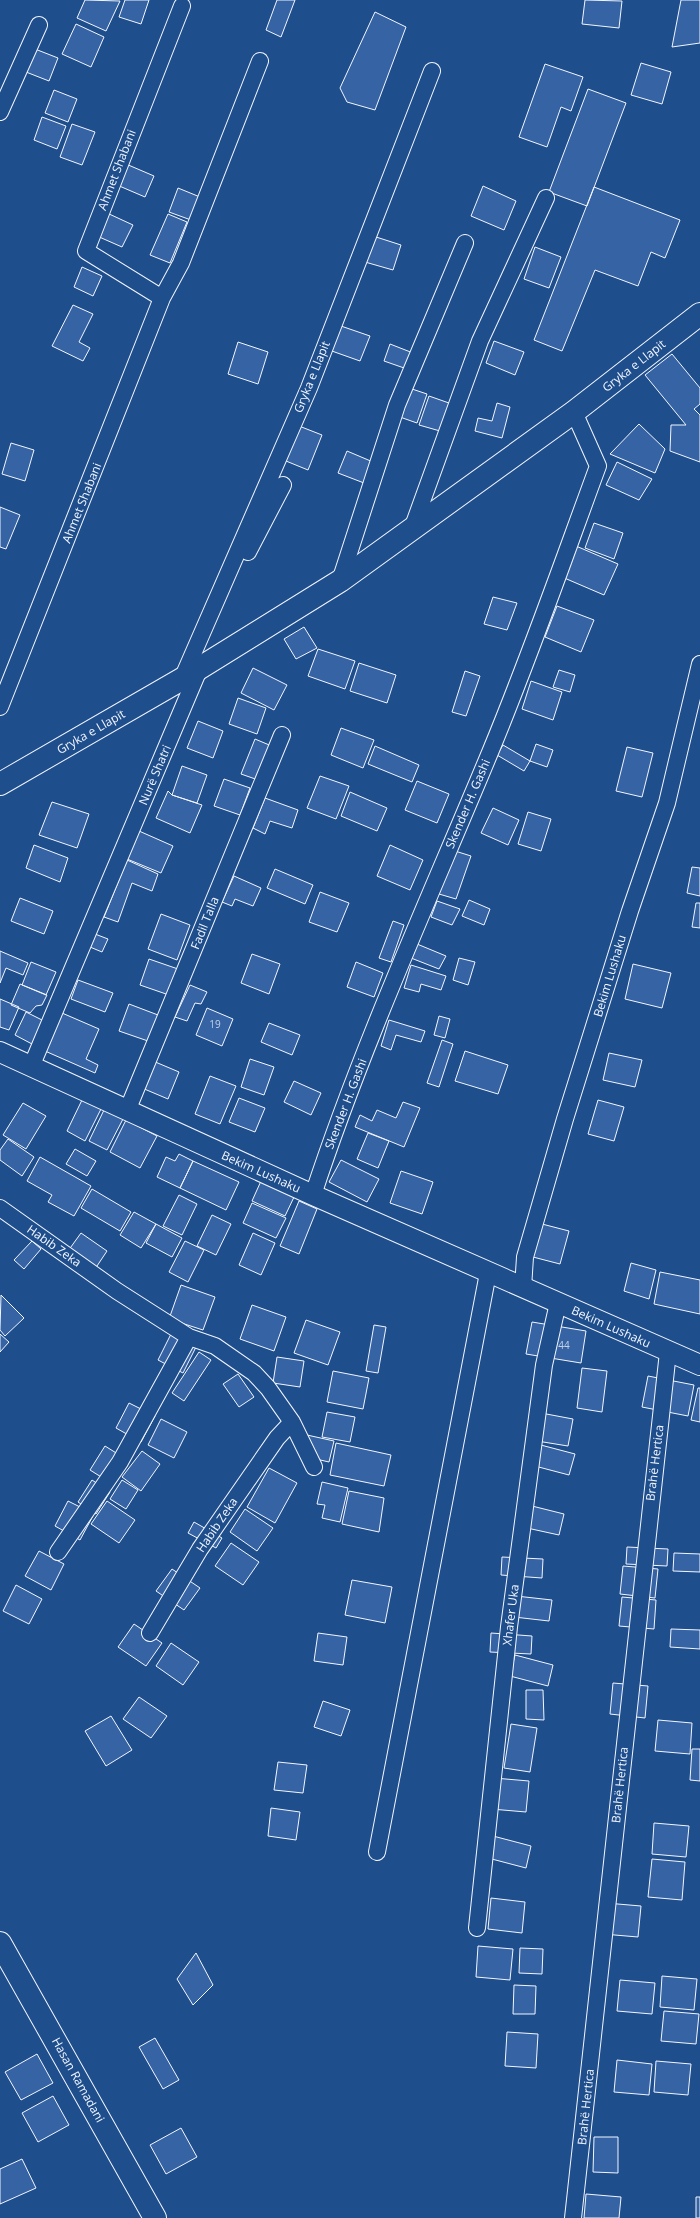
<svg xmlns="http://www.w3.org/2000/svg" width="700" height="2218" viewBox="0 0 700 2218" font-family="'Open Sans',sans-serif">
<rect width="100%" height="100%" fill="#1f4e8c"/>
<path fill="#3563a3" stroke="#f2f6ff" d="M 85,0 L 120,1 L 106,31 L 77,18 Z
M 125,0 L 149,0 L 141,24 L 119,17 Z
M 277,0 L 295,0 L 281,37 L 266,30 Z
M 585,0 L 622,1 L 619,28 L 582,24 Z
M 681,0 L 700,0 L 700,43 L 672,47 Z
M 375,12 L 406,27 L 375,110 L 347,102 L 340,88 Z
M 76,24 L 104,37 L 91,67 L 62,54 Z
M 35,49 L 58,58 L 49,81 L 26,72 Z
M 641,63 L 671,72 L 662,104 L 631,95 Z
M 545,64 L 583,77 L 571,111 L 561,107 L 547,147 L 519,137 Z
M 588,89 L 626,103 L 587,206 L 549,192 Z
M 54,90 L 77,99 L 68,122 L 45,113 Z
M 42,117 L 66,126 L 57,149 L 34,140 Z
M 72,124 L 95,132 L 82,165 L 60,157 Z
M 126,164 L 154,176 L 145,197 L 117,185 Z
M 483,186 L 516,201 L 504,230 L 471,216 Z
M 594,187 L 680,220 L 665,258 L 651,252 L 638,286 L 595,270 L 562,351 L 534,340 Z
M 178,188 L 200,197 L 191,220 L 169,212 Z
M 107,213 L 133,225 L 122,247 L 97,236 Z
M 168,214 L 187,222 L 170,263 L 150,255 Z
M 373,236 L 401,245 L 393,270 L 365,262 Z
M 535,247 L 561,257 L 549,288 L 524,279 Z
M 82,267 L 102,276 L 93,296 L 74,287 Z
M 73,305 L 93,314 L 79,342 L 90,348 L 83,361 L 52,346 Z
M 338,325 L 370,336 L 360,361 L 329,350 Z
M 494,341 L 524,352 L 515,375 L 486,363 Z
M 238,342 L 268,352 L 258,384 L 228,374 Z
M 390,344 L 413,353 L 407,369 L 384,361 Z
M 672,354 L 700,388 L 700,404 L 694,409 L 700,415 L 700,462 L 670,451 L 671,425 L 686,425 L 645,375 Z
M 406,387 L 427,394 L 417,423 L 397,416 Z
M 429,396 L 449,403 L 440,431 L 419,425 Z
M 497,403 L 510,407 L 502,438 L 475,431 L 478,418 L 492,421 Z
M 639,424 L 665,449 L 655,473 L 610,454 Z
M 299,426 L 322,435 L 308,470 L 286,461 Z
M 11,443 L 34,450 L 25,481 L 2,474 Z
M 347,451 L 373,462 L 364,483 L 338,473 Z
M 617,462 L 652,479 L 639,500 L 606,485 Z
M 0,507 L 20,515 L 6,549 L 0,547 Z
M 594,523 L 623,533 L 614,559 L 585,548 Z
M 576,546 L 618,564 L 604,595 L 562,577 Z
M 493,597 L 517,603 L 507,630 L 484,624 Z
M 557,606 L 594,620 L 581,652 L 545,637 Z
M 304,627 L 317,648 L 296,659 L 284,639 Z
M 318,649 L 355,661 L 345,689 L 308,676 Z
M 359,663 L 396,675 L 387,703 L 350,691 Z
M 253,668 L 287,685 L 274,710 L 241,693 Z
M 559,670 L 575,675 L 570,692 L 553,687 Z
M 465,671 L 480,676 L 466,716 L 452,712 Z
M 531,681 L 562,692 L 553,720 L 522,709 Z
M 238,698 L 266,708 L 257,734 L 229,724 Z
M 198,721 L 223,731 L 213,758 L 187,748 Z
M 341,728 L 374,740 L 363,768 L 331,755 Z
M 255,739 L 274,747 L 261,781 L 241,774 Z
M 536,744 L 553,750 L 547,767 L 530,761 Z
M 503,745 L 530,761 L 524,771 L 497,755 Z
M 375,746 L 419,765 L 412,782 L 368,764 Z
M 627,747 L 653,753 L 642,797 L 616,791 Z
M 182,766 L 207,775 L 197,803 L 172,795 Z
M 320,776 L 349,786 L 336,819 L 307,808 Z
M 224,779 L 250,788 L 240,815 L 214,806 Z
M 417,781 L 449,794 L 437,823 L 405,810 Z
M 168,791 L 172,795 L 202,805 L 190,833 L 156,818 Z
M 350,792 L 387,808 L 377,831 L 341,816 Z
M 265,798 L 298,810 L 292,828 L 270,821 L 265,834 L 253,828 Z
M 52,802 L 89,814 L 77,848 L 39,835 Z
M 493,808 L 519,820 L 508,845 L 481,833 Z
M 528,812 L 551,819 L 541,851 L 518,844 Z
M 139,831 L 173,846 L 161,873 L 127,859 Z
M 34,845 L 68,858 L 60,882 L 26,868 Z
M 390,845 L 423,860 L 410,890 L 377,876 Z
M 455,851 L 471,856 L 456,899 L 439,894 Z
M 127,860 L 158,874 L 152,891 L 132,883 L 118,922 L 104,917 Z
M 692,867 L 700,868 L 700,896 L 687,893 Z
M 275,869 L 313,885 L 305,904 L 267,888 Z
M 234,876 L 261,888 L 253,906 L 235,899 L 232,906 L 222,902 Z
M 320,892 L 349,903 L 337,932 L 309,922 Z
M 20,898 L 53,911 L 44,934 L 11,921 Z
M 469,900 L 490,909 L 484,925 L 462,916 Z
M 437,901 L 460,909 L 452,925 L 431,917 Z
M 696,903 L 700,903 L 700,928 L 692,927 Z
M 161,914 L 190,925 L 177,960 L 148,949 Z
M 393,921 L 404,925 L 391,962 L 379,958 Z
M 95,934 L 108,939 L 102,952 L 90,947 Z
M 417,944 L 446,956 L 439,969 L 411,958 Z
M 0,951 L 28,963 L 23,975 L 6,968 L 0,983 Z
M 252,954 L 280,964 L 269,994 L 241,983 Z
M 459,958 L 475,962 L 468,985 L 453,980 Z
M 149,959 L 178,969 L 169,995 L 140,985 Z
M 31,962 L 56,972 L 46,995 L 22,985 Z
M 356,962 L 383,973 L 374,997 L 347,987 Z
M 633,964 L 671,973 L 662,1008 L 625,999 Z
M 411,965 L 446,976 L 441,990 L 421,984 L 419,992 L 404,988 Z
M 78,980 L 113,993 L 105,1012 L 71,999 Z
M 20,984 L 47,995 L 42,1005 L 36,1006 L 30,1013 L 11,1005 Z
M 190,985 L 207,992 L 201,1004 L 195,1003 L 187,1021 L 175,1017 Z
M 0,999 L 19,1007 L 9,1030 L 0,1027 Z
M 129,1004 L 158,1015 L 148,1041 L 119,1031 Z
M 207,1008 L 233,1019 L 222,1046 L 196,1035 Z
M 26,1012 L 44,1021 L 32,1044 L 15,1035 Z
M 62,1013 L 99,1029 L 86,1059 L 98,1065 L 95,1073 L 45,1051 Z
M 439,1016 L 450,1019 L 445,1038 L 434,1035 Z
M 389,1020 L 425,1031 L 421,1042 L 396,1035 L 391,1050 L 381,1046 Z
M 269,1023 L 300,1035 L 292,1055 L 261,1042 Z
M 442,1040 L 453,1044 L 439,1087 L 427,1083 Z
M 465,1051 L 508,1065 L 498,1094 L 455,1081 Z
M 609,1053 L 642,1060 L 635,1087 L 603,1080 Z
M 250,1059 L 274,1067 L 264,1095 L 241,1087 Z
M 153,1061 L 179,1072 L 168,1099 L 142,1088 Z
M 210,1076 L 236,1086 L 220,1124 L 195,1114 Z
M 294,1081 L 321,1093 L 311,1115 L 284,1102 Z
M 239,1098 L 265,1108 L 255,1132 L 229,1122 Z
M 82,1100 L 101,1109 L 85,1141 L 67,1131 Z
M 598,1100 L 624,1107 L 614,1141 L 588,1134 Z
M 403,1102 L 420,1108 L 404,1147 L 355,1127 L 360,1115 L 372,1121 L 377,1110 L 396,1118 Z
M 23,1103 L 46,1116 L 26,1149 L 3,1135 Z
M 104,1110 L 123,1119 L 107,1150 L 89,1141 Z
M 126,1120 L 157,1136 L 140,1168 L 110,1152 Z
M 368,1133 L 389,1141 L 378,1168 L 357,1159 Z
M 8,1139 L 34,1157 L 22,1176 L 0,1160 L 0,1150 Z
M 75,1149 L 96,1161 L 87,1176 L 66,1164 Z
M 179,1154 L 193,1161 L 180,1188 L 157,1177 L 166,1157 L 175,1161 Z
M 40,1157 L 91,1186 L 74,1216 L 48,1202 L 52,1195 L 27,1181 Z
M 341,1160 L 379,1179 L 367,1202 L 329,1182 Z
M 193,1161 L 239,1182 L 226,1210 L 180,1188 Z
M 401,1171 L 433,1182 L 422,1214 L 390,1203 Z
M 261,1181 L 295,1195 L 285,1216 L 252,1201 Z
M 92,1189 L 131,1212 L 120,1231 L 81,1208 Z
M 179,1195 L 197,1204 L 182,1235 L 163,1226 Z
M 299,1201 L 317,1209 L 299,1254 L 280,1246 Z
M 252,1203 L 286,1218 L 276,1238 L 243,1223 Z
M 134,1212 L 156,1224 L 141,1248 L 120,1235 Z
M 212,1215 L 231,1224 L 216,1255 L 197,1246 Z
M 156,1224 L 182,1238 L 172,1257 L 146,1243 Z
M 542,1224 L 569,1231 L 560,1264 L 533,1257 Z
M 81,1233 L 107,1251 L 95,1269 L 68,1251 Z
M 253,1233 L 275,1243 L 261,1275 L 239,1265 Z
M 32,1241 L 41,1249 L 24,1269 L 14,1260 Z
M 185,1241 L 204,1250 L 188,1282 L 169,1272 Z
M 631,1263 L 656,1270 L 649,1299 L 624,1291 Z
M 660,1272 L 700,1280 L 700,1314 L 654,1304 Z
M 181,1285 L 215,1297 L 203,1330 L 169,1319 Z
M 1,1295 L 24,1318 L 5,1336 L 0,1330 Z
M 252,1305 L 286,1317 L 274,1351 L 240,1339 Z
M 306,1320 L 340,1332 L 328,1365 L 294,1353 Z
M 532,1322 L 586,1331 L 581,1363 L 526,1354 Z
M 374,1325 L 386,1327 L 378,1373 L 366,1371 Z
M 0,1334 L 9,1342 L 0,1352 Z
M 171,1334 L 196,1347 L 183,1373 L 158,1360 Z
M 199,1352 L 211,1360 L 184,1401 L 172,1393 Z
M 277,1357 L 304,1361 L 300,1387 L 273,1383 Z
M 582,1368 L 607,1371 L 602,1412 L 577,1408 Z
M 333,1371 L 369,1378 L 363,1409 L 327,1402 Z
M 238,1374 L 254,1397 L 239,1407 L 223,1384 Z
M 648,1376 L 694,1385 L 688,1416 L 642,1407 Z
M 698,1388 L 700,1388 L 700,1422 L 691,1420 Z
M 129,1403 L 155,1416 L 141,1442 L 116,1428 Z
M 327,1412 L 355,1417 L 350,1442 L 322,1437 Z
M 541,1413 L 573,1419 L 568,1446 L 537,1441 Z
M 161,1419 L 187,1432 L 174,1458 L 148,1445 Z
M 307,1435 L 334,1441 L 329,1462 L 303,1456 Z
M 336,1443 L 391,1455 L 384,1486 L 330,1475 Z
M 537,1444 L 575,1454 L 569,1475 L 531,1465 Z
M 105,1446 L 129,1461 L 114,1485 L 90,1470 Z
M 142,1451 L 160,1464 L 141,1491 L 122,1477 Z
M 269,1468 L 297,1483 L 275,1523 L 247,1507 Z
M 92,1480 L 110,1492 L 96,1514 L 78,1502 Z
M 122,1480 L 138,1490 L 126,1509 L 110,1499 Z
M 322,1482 L 348,1488 L 340,1522 L 322,1518 L 325,1505 L 317,1504 Z
M 349,1491 L 384,1498 L 379,1532 L 342,1524 Z
M 68,1501 L 94,1514 L 80,1540 L 55,1526 Z
M 107,1501 L 135,1520 L 119,1543 L 91,1524 Z
M 532,1506 L 564,1514 L 559,1535 L 527,1528 Z
M 245,1509 L 273,1528 L 257,1551 L 230,1532 Z
M 194,1522 L 222,1538 L 216,1548 L 188,1533 Z
M 231,1543 L 259,1562 L 243,1585 L 215,1566 Z
M 627,1547 L 668,1549 L 667,1566 L 626,1564 Z
M 39,1551 L 64,1564 L 51,1590 L 25,1576 Z
M 674,1553 L 700,1554 L 700,1572 L 673,1571 Z
M 502,1557 L 543,1559 L 542,1578 L 501,1575 Z
M 623,1566 L 658,1569 L 655,1598 L 620,1594 Z
M 172,1569 L 200,1588 L 184,1610 L 156,1591 Z
M 352,1580 L 392,1587 L 385,1623 L 345,1615 Z
M 16,1585 L 42,1599 L 29,1624 L 3,1611 Z
M 516,1596 L 552,1600 L 549,1621 L 514,1617 Z
M 622,1597 L 656,1600 L 654,1629 L 619,1626 Z
M 134,1624 L 162,1643 L 146,1666 L 118,1647 Z
M 671,1629 L 700,1630 L 700,1649 L 670,1647 Z
M 318,1633 L 347,1637 L 343,1665 L 314,1661 Z
M 491,1633 L 532,1636 L 531,1654 L 490,1652 Z
M 171,1643 L 199,1662 L 183,1685 L 156,1666 Z
M 515,1655 L 553,1665 L 548,1686 L 510,1676 Z
M 613,1683 L 648,1686 L 645,1718 L 610,1714 Z
M 526,1690 L 543,1690 L 544,1720 L 526,1719 Z
M 139,1697 L 167,1716 L 151,1738 L 123,1719 Z
M 323,1701 L 350,1710 L 341,1736 L 314,1727 Z
M 111,1716 L 132,1750 L 106,1766 L 85,1731 Z
M 658,1720 L 692,1723 L 690,1754 L 655,1751 Z
M 511,1724 L 537,1728 L 530,1772 L 504,1768 Z
M 692,1749 L 700,1749 L 700,1781 L 690,1780 Z
M 278,1762 L 307,1765 L 303,1793 L 274,1790 Z
M 494,1778 L 529,1781 L 526,1812 L 491,1809 Z
M 271,1808 L 300,1812 L 296,1840 L 268,1836 Z
M 654,1823 L 689,1826 L 686,1857 L 652,1854 Z
M 493,1836 L 531,1846 L 526,1868 L 488,1858 Z
M 652,1859 L 685,1862 L 682,1900 L 648,1897 Z
M 491,1898 L 525,1902 L 522,1933 L 488,1929 Z
M 606,1903 L 641,1906 L 638,1937 L 603,1934 Z
M 478,1946 L 513,1949 L 510,1980 L 476,1977 Z
M 520,1948 L 543,1949 L 542,1974 L 519,1973 Z
M 196,1953 L 213,1985 L 193,2005 L 177,1979 Z
M 662,1976 L 697,1979 L 694,2010 L 660,2007 Z
M 620,1980 L 655,1983 L 652,2014 L 617,2011 Z
M 514,1985 L 536,1986 L 535,2014 L 513,2014 Z
M 664,2011 L 699,2014 L 696,2044 L 661,2041 Z
M 507,2032 L 538,2034 L 536,2068 L 505,2066 Z
M 155,2038 L 179,2080 L 163,2089 L 139,2047 Z
M 37,2054 L 53,2083 L 21,2100 L 5,2072 Z
M 617,2060 L 652,2064 L 649,2095 L 614,2092 Z
M 656,2061 L 691,2064 L 688,2095 L 654,2092 Z
M 53,2096 L 69,2125 L 38,2142 L 22,2113 Z
M 181,2128 L 197,2157 L 166,2174 L 150,2145 Z
M 594,2137 L 618,2137 L 618,2173 L 593,2172 Z
M 22,2159 L 36,2188 L 0,2204 L 0,2169 Z
M 586,2194 L 621,2197 L 619,2218 L 584,2218 Z
M 696,2197 L 700,2197 L 700,2218 L 696,2218 Z"/>
<g fill="none" stroke-linecap="round" stroke-linejoin="round">
<g stroke="#f2f6ff" stroke-width="18">
<path id="minor" d="M 0,112 L 39,25
M 162,298 L 86,251 L 182,6
M 412,529 L 480,341 L 546,198
M 248,552 L 283,485
M 340,581 L 397,405 L 465,243
M 182,679 L 309,388 L 432,71
M 0,707 L 162,298 L 181,263 L 260,61
M 31,1067 L 201,665
M 127,1111 L 282,735
M 313,1195 C 363,1043 430,897 491,750 C 530,656 563,561 598,466 L 574,412
M 0,1208 L 117,1291 L 189,1337 L 215,1346 L 254,1373 L 268,1388 L 292,1422 L 314,1467
M 523,1288 L 525,1257 L 565,1119 L 630,911 L 667,803 L 700,664
M 58,1552 L 120,1462 L 189,1337
M 150,1633 L 200,1549 L 277,1438 L 292,1422
M 377,1852 L 488,1273
M 477,1928 L 509,1627 L 544,1365 L 558,1303
M 573,2218 L 668,1352"/>
</g>
<g stroke="#f2f6ff" stroke-width="22">
<path id="tertiary" d="M 0,1052 L 313,1195 L 700,1365"/>
</g>
<g stroke="#f2f6ff" stroke-width="24">
<path id="secondary" d="M 0,1943 L 155,2218"/>
</g>
<g stroke="#f2f6ff" stroke-width="24">
<path id="primary" d="M 0,784 L 182,679 L 340,581 L 574,412 L 700,314"/>
</g>
<use href="#minor" stroke="#1f4e8c" stroke-width="16"/>
<use href="#tertiary" stroke="#1f4e8c" stroke-width="20"/>
<use href="#secondary" stroke="#1f4e8c" stroke-width="22"/>
<use href="#primary" stroke="#1f4e8c" stroke-width="22"/>
</g>
<g text-anchor="middle" stroke-width="3" stroke-linejoin="round" paint-order="stroke">
<g font-size="10" fill="#c3d1e8">
<text x="215" y="1028">19</text>
<text x="564" y="1349">44</text>
</g>
<g font-size="12" fill="#f2f6ff" stroke="#1f4e8c">
<text transform="translate(117 170) rotate(-69)" y="4">Ahmet Shabani</text>
<text transform="translate(634 366) rotate(-38)" y="4">Gryka e Llapit</text>
<text transform="translate(312 377) rotate(-68)" y="4">Gryka e Llapit</text>
<text transform="translate(82 503) rotate(-68)" y="4">Ahmet Shabani</text>
<text transform="translate(91 732) rotate(-30)" y="4">Gryka e Llapit</text>
<text transform="translate(155 775) rotate(-67)" y="4">Nurë Shatri</text>
<text transform="translate(468 804) rotate(-67)" y="4">Skender H. Gashi</text>
<text transform="translate(205 923) rotate(-68)" y="4">Fadil Talla</text>
<text transform="translate(610 976) rotate(-73)" y="4">Bekim Lushaku</text>
<text transform="translate(346 1104) rotate(-69)" y="4">Skender H. Gashi</text>
<text transform="translate(261 1172) rotate(24)" y="4">Bekim Lushaku</text>
<text transform="translate(54 1246) rotate(35)" y="4">Habib Zeka</text>
<text transform="translate(611 1327) rotate(24)" y="4">Bekim Lushaku</text>
<text transform="translate(655 1463) rotate(-83)" y="4">Brahë Hertica</text>
<text transform="translate(217 1525) rotate(-56)" y="4">Habib Zeka</text>
<text transform="translate(511 1615) rotate(-83)" y="4">Xhafer Uka</text>
<text transform="translate(620 1785) rotate(-84)" y="4">Brahë Hertica</text>
<text transform="translate(78 2080) rotate(61)" y="4">Hasan Ramadani</text>
<text transform="translate(586 2107) rotate(-84)" y="4">Brahë Hertica</text>
</g>
</g>
</svg>
